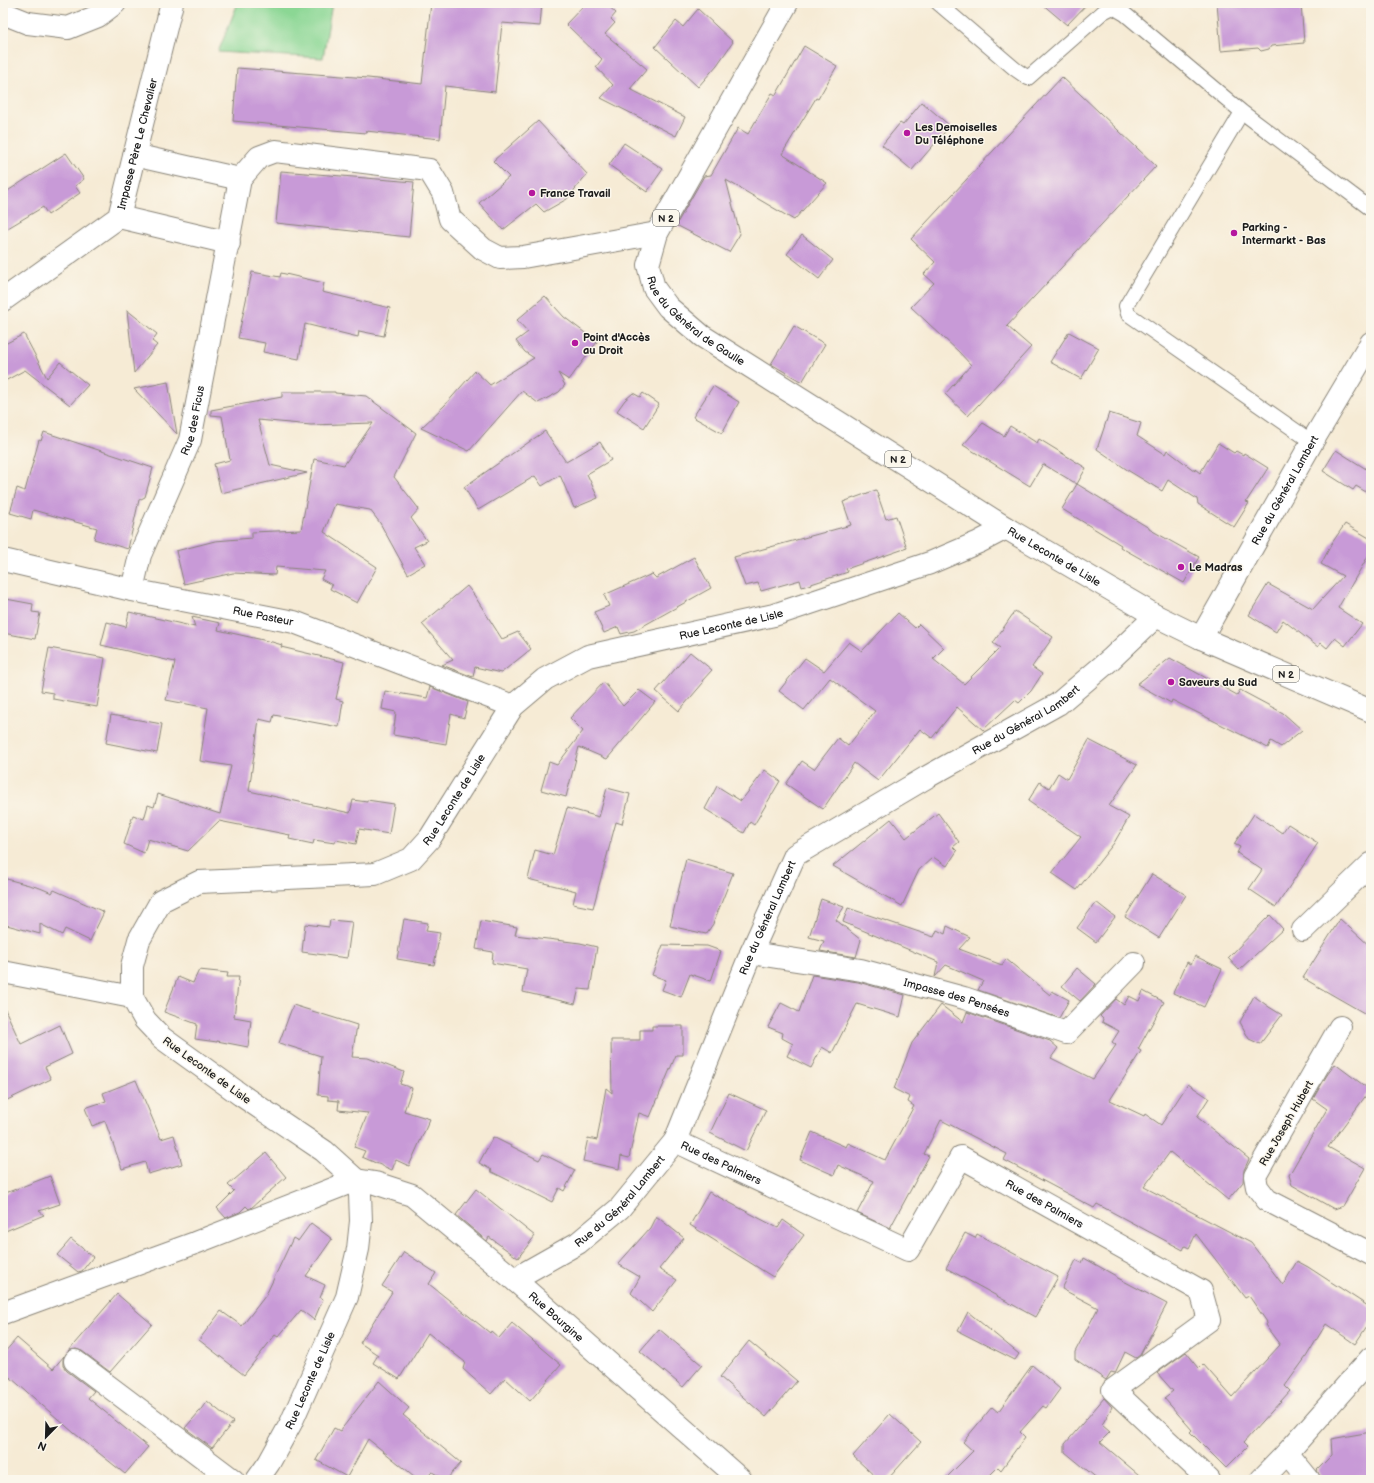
<svg xmlns="http://www.w3.org/2000/svg" width="1374" height="1483" viewBox="0 0 1374 1483" font-family="'Balsamiq Sans',sans-serif">
<rect width="100%" height="100%" fill="#fbf7ec"/>
<filter id="ink" filterUnits="userSpaceOnUse"><feTurbulence type="fractalNoise" baseFrequency=".025" numOctaves="2"/><feDisplacementMap in="SourceGraphic" scale="8" xChannelSelector="R" yChannelSelector="G"/><feConvolveMatrix kernelMatrix="1 2 1 2 8 2 1 2 1" color-interpolation-filters="sRGB"/></filter>
<filter id="wash" filterUnits="userSpaceOnUse"><feTurbulence type="fractalNoise" baseFrequency=".012" numOctaves="4" result="noise"/><feDisplacementMap in="SourceGraphic" scale="16" xChannelSelector="R" yChannelSelector="G"/><feGaussianBlur stdDeviation="0.9" result="paint"/><feColorMatrix in="noise" values="0 0 0 0 0 0 0 0 0 0 0 0 0 0 0 0 0 1.4 0 .05"/><feComposite in="paint" operator="in"/></filter>
<g filter="url(#wash)">
<rect width="100%" height="100%" fill="#f6ebd5"/>
<path fill="#8bd794" stroke="#547a58" d="M 238,3 L 332,3 L 323,58 L 218,52 Z"/>
<g id="blocks">
<path fill="#c89ad7" d="M 431,3 L 542,3 L 540,26 L 502,23 L 495,92 L 445,86 L 440,139 L 366,131 L 366,133 L 233,121 L 237,68 L 368,78 L 422,84 Z
M 586,3 L 605,3 L 616,13 L 611,19 L 615,23 L 605,34 L 647,69 L 630,89 L 685,117 L 676,136 L 601,98 L 613,85 L 596,67 L 602,59 L 566,24 Z
M 1041,3 L 1088,3 L 1067,25 Z
M 1217,3 L 1301,3 L 1304,43 L 1271,46 L 1269,49 L 1261,51 L 1258,48 L 1221,51 Z
M 698,9 L 733,42 L 717,65 L 698,87 L 655,47 L 676,21 L 683,27 Z
M 804,46 L 837,66 L 818,99 L 816,98 L 782,154 L 827,183 L 794,220 L 726,180 L 740,234 L 729,252 L 676,225 L 704,176 L 711,175 L 738,128 L 748,134 L 772,93 L 776,95 Z
M 1062,77 L 1156,166 L 1007,326 L 1031,347 L 968,416 L 945,394 L 971,365 L 959,352 L 911,307 L 934,283 L 924,274 L 935,262 L 911,239 Z
M 922,102 L 950,126 L 912,170 L 882,145 L 900,123 L 903,125 Z
M 538,121 L 587,174 L 567,199 L 544,212 L 536,204 L 503,230 L 479,203 L 509,177 L 493,161 Z
M 624,143 L 663,169 L 647,192 L 609,165 Z
M 66,153 L 84,179 L 75,186 L 80,193 L 48,215 L 43,207 L 3,231 L 3,194 Z
M 281,171 L 414,182 L 409,237 L 276,223 Z
M 802,235 L 833,260 L 819,279 L 787,254 Z
M 252,272 L 280,277 L 281,273 L 324,283 L 322,292 L 390,308 L 384,336 L 359,331 L 358,337 L 305,324 L 299,359 L 263,352 L 265,343 L 238,338 Z
M 545,296 L 564,317 L 597,342 L 569,380 L 558,373 L 565,385 L 559,392 L 538,403 L 522,391 L 469,451 L 421,428 L 445,405 L 475,371 L 490,385 L 534,358 L 525,352 L 516,341 L 528,332 L 517,320 Z
M 127,310 L 157,334 L 152,341 L 157,345 L 134,373 Z
M 794,326 L 825,344 L 802,382 L 771,364 Z
M 1069,332 L 1099,348 L 1081,379 L 1050,362 Z
M 24,334 L 47,378 L 60,362 L 88,385 L 70,405 L 25,370 L 3,382 L 3,345 Z
M 168,382 L 177,434 L 134,389 Z
M 713,386 L 739,402 L 722,433 L 693,417 Z
M 282,392 L 335,392 L 335,393 L 366,396 L 416,433 L 394,477 L 419,509 L 411,518 L 427,541 L 414,547 L 425,564 L 408,574 L 380,523 L 370,510 L 335,504 L 324,532 L 377,567 L 357,603 L 330,589 L 332,585 L 321,579 L 325,571 L 276,567 L 275,575 L 233,573 L 184,584 L 176,551 L 215,541 L 252,538 L 252,532 L 301,530 L 314,459 L 344,465 L 373,423 L 311,425 L 258,420 L 270,465 L 307,473 L 221,493 L 214,464 L 230,460 L 222,416 L 211,415 L 211,410 L 282,397 Z
M 633,393 L 640,397 L 643,393 L 659,404 L 644,428 L 617,411 L 625,400 Z
M 1109,413 L 1141,423 L 1137,436 L 1165,454 L 1167,450 L 1195,471 L 1195,469 L 1200,473 L 1218,443 L 1234,453 L 1236,451 L 1243,455 L 1244,453 L 1268,468 L 1246,502 L 1249,503 L 1234,527 L 1198,504 L 1197,499 L 1168,480 L 1162,491 L 1129,471 L 1097,449 Z
M 983,423 L 1004,436 L 1010,426 L 1037,443 L 1039,439 L 1086,468 L 1077,484 L 1043,464 L 1030,486 L 963,445 Z
M 545,431 L 566,462 L 600,442 L 611,460 L 587,474 L 598,498 L 574,508 L 560,475 L 542,486 L 535,476 L 478,510 L 464,487 Z
M 44,432 L 153,468 L 145,497 L 139,500 L 128,549 L 94,539 L 97,528 L 33,510 L 31,519 L 10,513 L 17,488 L 25,491 L 39,440 L 41,441 Z
M 1336,450 L 1371,472 L 1371,495 L 1356,486 L 1353,490 L 1323,471 Z
M 1077,484 L 1149,528 L 1149,529 L 1199,557 L 1184,583 L 1120,547 L 1121,545 L 1062,509 Z
M 876,490 L 886,519 L 896,516 L 907,548 L 846,569 L 848,572 L 802,587 L 800,580 L 761,591 L 758,583 L 745,586 L 734,557 L 851,525 L 843,502 Z
M 1345,524 L 1371,539 L 1371,551 L 1338,608 L 1362,624 L 1345,646 L 1335,638 L 1327,648 L 1321,643 L 1318,647 L 1283,620 L 1276,632 L 1249,615 L 1268,584 L 1313,609 L 1343,576 L 1321,564 L 1332,543 Z
M 694,557 L 711,588 L 634,631 L 621,634 L 618,627 L 604,633 L 594,612 L 609,606 L 604,595 L 652,574 L 656,578 Z
M 467,586 L 474,595 L 502,639 L 518,632 L 531,649 L 501,673 L 475,667 L 473,677 L 442,665 L 453,660 L 422,624 Z
M 6,599 L 33,604 L 32,612 L 40,613 L 35,639 L 3,633 L 3,612 Z
M 1015,611 L 1053,637 L 1032,667 L 1042,674 L 1031,691 L 1019,703 L 1015,700 L 983,730 L 957,707 L 932,738 L 920,729 L 878,781 L 854,763 L 823,809 L 786,784 L 802,761 L 814,769 L 838,738 L 848,746 L 875,711 L 830,678 L 804,710 L 779,691 L 805,658 L 824,671 L 849,642 L 862,651 L 898,613 L 915,628 L 919,624 L 944,648 L 933,659 L 964,684 L 1000,648 L 993,643 Z
M 129,612 L 195,627 L 192,617 L 220,623 L 218,630 L 272,642 L 282,645 L 281,647 L 344,662 L 336,699 L 343,701 L 339,727 L 274,715 L 272,722 L 259,719 L 249,791 L 350,813 L 353,800 L 367,802 L 367,800 L 394,804 L 389,834 L 359,829 L 356,844 L 336,840 L 335,843 L 314,840 L 313,844 L 289,839 L 290,835 L 219,821 L 188,851 L 148,839 L 144,853 L 124,844 L 133,815 L 144,819 L 148,805 L 154,807 L 158,794 L 220,814 L 231,766 L 200,761 L 208,708 L 166,700 L 175,662 L 101,645 L 107,622 L 126,627 Z
M 49,648 L 105,658 L 97,707 L 53,699 L 53,693 L 41,691 Z
M 690,652 L 712,670 L 702,681 L 703,683 L 679,711 L 656,691 Z
M 1170,658 L 1237,695 L 1240,690 L 1283,713 L 1302,730 L 1281,747 L 1271,741 L 1268,748 L 1172,700 L 1171,703 L 1137,684 Z
M 604,682 L 623,706 L 639,690 L 655,702 L 607,759 L 579,747 L 566,797 L 541,790 L 549,762 L 557,765 L 583,731 L 570,718 Z
M 430,687 L 468,702 L 464,718 L 451,714 L 446,744 L 393,735 L 396,712 L 382,709 L 385,691 L 427,698 Z
M 111,715 L 162,724 L 157,753 L 106,743 Z
M 1089,740 L 1137,765 L 1109,806 L 1129,817 L 1114,843 L 1077,890 L 1052,873 L 1081,837 L 1028,801 L 1040,782 L 1049,788 L 1058,773 L 1067,779 Z
M 765,770 L 780,781 L 754,825 L 750,822 L 744,833 L 705,809 L 717,786 L 741,801 Z
M 607,788 L 630,794 L 622,824 L 616,822 L 593,908 L 573,904 L 576,891 L 528,879 L 535,850 L 553,855 L 567,808 L 599,817 Z
M 938,813 L 959,842 L 953,847 L 957,851 L 947,866 L 933,857 L 919,870 L 902,906 L 833,866 L 891,819 L 906,838 Z
M 1254,814 L 1282,833 L 1288,824 L 1318,843 L 1276,907 L 1249,889 L 1262,870 L 1237,853 L 1240,847 L 1234,844 Z
M 686,859 L 733,873 L 713,924 L 706,934 L 670,926 Z
M 1152,874 L 1186,895 L 1159,938 L 1125,917 Z
M 3,878 L 40,888 L 52,893 L 54,890 L 104,912 L 90,941 L 65,929 L 62,935 L 40,924 L 40,934 L 3,924 Z
M 821,899 L 844,907 L 836,920 L 861,940 L 856,957 L 820,951 L 824,941 L 809,937 Z
M 1096,902 L 1115,917 L 1096,942 L 1077,928 Z
M 848,908 L 934,937 L 937,930 L 945,934 L 947,926 L 970,937 L 959,949 L 1002,965 L 1006,959 L 1050,995 L 1052,991 L 1069,1000 L 1059,1018 L 978,990 L 983,981 L 946,965 L 935,977 L 938,962 L 843,922 Z
M 1270,915 L 1283,929 L 1239,970 L 1228,958 Z
M 404,919 L 428,923 L 426,931 L 440,933 L 434,965 L 397,959 Z
M 1340,919 L 1371,947 L 1371,1017 L 1303,978 Z
M 330,920 L 352,922 L 347,958 L 302,952 L 305,924 L 329,927 Z
M 481,921 L 517,927 L 515,935 L 580,943 L 597,947 L 590,990 L 579,989 L 575,1004 L 523,992 L 527,969 L 492,963 L 493,952 L 476,949 Z
M 663,945 L 707,946 L 721,951 L 711,981 L 690,974 L 681,997 L 662,990 L 666,980 L 652,975 Z
M 1195,956 L 1222,969 L 1204,1007 L 1173,993 L 1187,962 L 1191,964 Z
M 1077,968 L 1096,984 L 1080,1001 L 1062,986 Z
M 199,970 L 228,973 L 227,977 L 239,977 L 234,1017 L 251,1020 L 248,1047 L 217,1041 L 217,1042 L 195,1039 L 197,1024 L 164,1012 L 178,977 L 193,983 Z
M 812,975 L 858,982 L 905,995 L 900,1017 L 857,1004 L 832,1053 L 822,1047 L 811,1068 L 787,1056 L 793,1044 L 782,1038 L 783,1033 L 768,1027 L 781,1003 L 799,1012 Z
M 1143,991 L 1164,1002 L 1138,1049 L 1141,1051 L 1110,1100 L 1144,1116 L 1145,1114 L 1161,1125 L 1188,1084 L 1209,1098 L 1197,1117 L 1249,1159 L 1244,1170 L 1243,1182 L 1228,1200 L 1170,1152 L 1144,1187 L 1251,1243 L 1283,1285 L 1297,1261 L 1308,1267 L 1371,1308 L 1371,1320 L 1355,1344 L 1326,1324 L 1306,1357 L 1285,1386 L 1290,1391 L 1243,1443 L 1247,1447 L 1226,1468 L 1190,1432 L 1192,1430 L 1164,1398 L 1173,1391 L 1157,1373 L 1186,1352 L 1199,1368 L 1203,1364 L 1232,1397 L 1280,1345 L 1265,1325 L 1267,1322 L 1249,1296 L 1245,1298 L 1196,1234 L 1189,1248 L 1185,1246 L 1183,1250 L 1097,1204 L 1094,1208 L 1004,1160 L 1007,1154 L 941,1120 L 924,1154 L 929,1156 L 890,1228 L 857,1213 L 874,1181 L 838,1165 L 834,1175 L 800,1160 L 812,1132 L 846,1147 L 848,1143 L 885,1160 L 914,1106 L 908,1102 L 910,1097 L 894,1089 L 912,1043 L 941,1005 L 963,1022 L 967,1012 L 1050,1041 L 1058,1048 L 1051,1058 L 1093,1079 L 1116,1045 L 1112,1042 L 1119,1031 L 1102,1022 L 1103,1019 L 1100,1016 L 1116,999 L 1124,1005 L 1129,996 L 1139,1001 Z
M 1254,996 L 1269,1007 L 1282,1015 L 1260,1044 L 1249,1039 L 1240,1022 Z
M 3,1005 L 21,1044 L 60,1025 L 72,1054 L 45,1067 L 51,1079 L 3,1102 Z
M 293,1005 L 357,1025 L 352,1057 L 368,1058 L 404,1072 L 400,1084 L 412,1088 L 404,1111 L 430,1119 L 409,1166 L 396,1160 L 392,1170 L 362,1157 L 365,1151 L 354,1147 L 368,1113 L 338,1110 L 339,1101 L 328,1100 L 328,1096 L 318,1095 L 321,1056 L 279,1043 Z
M 652,1026 L 683,1026 L 683,1055 L 676,1055 L 650,1117 L 639,1113 L 629,1158 L 621,1156 L 619,1169 L 583,1161 L 588,1138 L 597,1140 L 606,1088 L 612,1093 L 611,1040 L 640,1040 L 640,1030 L 652,1030 Z
M 1335,1064 L 1370,1090 L 1328,1147 L 1365,1168 L 1343,1206 L 1334,1209 L 1292,1185 L 1289,1175 L 1327,1109 L 1313,1099 L 1327,1075 Z
M 136,1080 L 161,1139 L 174,1135 L 182,1164 L 148,1174 L 145,1162 L 122,1169 L 105,1121 L 92,1126 L 85,1108 L 106,1101 L 103,1093 Z
M 729,1093 L 766,1110 L 746,1151 L 710,1133 Z
M 493,1137 L 539,1160 L 543,1154 L 575,1170 L 564,1191 L 559,1188 L 552,1202 L 490,1171 L 492,1170 L 479,1163 Z
M 266,1153 L 286,1177 L 251,1208 L 249,1209 L 246,1206 L 240,1212 L 226,1218 L 217,1208 L 234,1191 L 228,1185 Z
M 50,1176 L 60,1204 L 39,1211 L 44,1215 L 3,1232 L 3,1194 Z
M 476,1189 L 535,1236 L 518,1258 L 489,1237 L 487,1241 L 456,1215 Z
M 709,1192 L 778,1228 L 783,1220 L 804,1235 L 773,1277 L 690,1225 Z
M 656,1216 L 684,1238 L 659,1269 L 677,1280 L 652,1312 L 631,1293 L 640,1277 L 618,1264 L 650,1228 Z
M 311,1223 L 332,1239 L 306,1276 L 325,1285 L 320,1298 L 323,1299 L 314,1320 L 301,1310 L 278,1337 L 275,1335 L 244,1375 L 199,1340 L 221,1311 L 242,1326 L 266,1295 L 293,1238 L 298,1241 Z
M 965,1233 L 975,1238 L 977,1234 L 1058,1277 L 1035,1317 L 946,1268 Z
M 71,1239 L 93,1257 L 82,1271 L 78,1272 L 57,1255 Z
M 404,1252 L 436,1273 L 429,1284 L 490,1333 L 491,1331 L 499,1338 L 512,1323 L 561,1365 L 530,1401 L 505,1378 L 491,1394 L 463,1369 L 465,1362 L 428,1333 L 399,1379 L 373,1363 L 378,1355 L 360,1343 L 392,1292 L 382,1286 Z
M 1084,1258 L 1116,1276 L 1116,1277 L 1167,1304 L 1140,1355 L 1136,1358 L 1125,1352 L 1115,1373 L 1111,1372 L 1106,1380 L 1075,1359 L 1075,1352 L 1098,1308 L 1062,1289 L 1076,1260 L 1082,1263 Z
M 117,1294 L 152,1324 L 110,1372 L 82,1351 L 76,1349 L 68,1351 Z
M 968,1312 L 1019,1354 L 1015,1360 L 958,1331 Z
M 659,1329 L 702,1365 L 683,1387 L 640,1351 Z
M 17,1338 L 53,1369 L 64,1356 L 63,1360 L 63,1366 L 67,1371 L 94,1391 L 88,1398 L 148,1447 L 125,1474 L 74,1433 L 3,1371 L 3,1354 Z
M 749,1341 L 797,1381 L 766,1417 L 720,1377 Z
M 1032,1365 L 1060,1389 L 1046,1408 L 1043,1406 L 1020,1432 L 1025,1437 L 1001,1470 L 998,1467 L 985,1480 L 944,1480 L 973,1451 L 963,1442 L 992,1407 L 998,1412 Z
M 379,1381 L 409,1408 L 403,1415 L 461,1463 L 446,1480 L 432,1472 L 424,1480 L 419,1480 L 368,1439 L 347,1477 L 316,1460 L 334,1428 L 340,1431 Z
M 1104,1398 L 1112,1407 L 1102,1425 L 1110,1432 L 1100,1442 L 1145,1480 L 1099,1480 L 1065,1452 L 1065,1444 Z
M 207,1401 L 233,1422 L 212,1448 L 185,1428 L 199,1412 Z
M 890,1414 L 921,1442 L 887,1480 L 879,1480 L 853,1456 Z
M 1371,1432 L 1371,1480 L 1321,1480 L 1317,1470 L 1332,1455 L 1331,1439 Z"/>
</g>
</g>
<g filter="url(#ink)">
<use href="#blocks" fill-opacity="0" stroke="#898478" stroke-width="1"/>
<g fill="none" stroke-linecap="round" stroke-linejoin="round">
<g stroke="#898478" stroke-width="16">
<path id="service" d="M 938,3 L 1015,69 L 1028,78 L 1103,12 L 1113,7 L 1125,14 L 1242,112 L 1371,209
M 1242,112 L 1126,306 L 1128,314 L 1312,442"/>
</g>
<g stroke="#898478" stroke-width="24">
<g id="minor">
<path d="M 134,155 L 240,179"/>
<path d="M 240,179 L 259,157 L 275,151 L 429,170 L 443,193 L 450,219 L 483,249 L 500,258 L 523,257 L 657,233"/>
<path d="M 119,217 L 229,243"/>
<path id="s1" d="M 3,300 L 119,217 L 172,3"/>
<path id="s2" d="M 3,560 L 132,590 L 294,622 L 513,706"/>
<path id="s3" d="M 132,590 L 140,555 L 190,440 L 240,179"/>
<path d="M 1303,930 L 1371,864"/>
<path id="s4" d="M 751,953 L 861,970 L 964,998 L 1066,1033 L 1134,963"/>
<path d="M 1340,1027 L 1255,1176 L 1257,1187 L 1267,1200 L 1371,1254"/>
<path id="s5" d="M 675,1141 L 908,1250 L 961,1157 L 1201,1291 L 1209,1320 L 1113,1390 L 1209,1480"/>
<path id="s6" d="M 517,1282 L 525,1273 L 578,1243 L 620,1208 L 675,1141 L 751,953 L 795,855 L 927,777 L 1058,704 L 1111,659 L 1156,616"/>
<path id="s7" d="M 3,1313 L 195,1243 L 356,1180 L 375,1183 L 412,1195 L 517,1282 L 741,1480"/>
<path d="M 75,1361 L 233,1480"/>
<path d="M 1287,1453 L 1309,1480"/>
<path d="M 1261,1480 L 1287,1453 L 1371,1358"/>
</g>
</g>
<g stroke="#898478" stroke-width="24">
<g id="tertiary">
<path d="M 3,13 L 28,23 L 68,28 L 98,16 L 115,3"/>
<path id="s8" d="M 1201,638 L 1312,442 L 1371,343"/>
<path d="M 3,972 L 132,997"/>
</g>
</g>
<g stroke="#898478" stroke-width="24">
<g id="secondary">
<path id="s9" d="M 257,1480 L 269,1463 L 291,1423 L 347,1297 L 358,1249 L 361,1221 L 360,1194 L 356,1180 L 324,1151 L 241,1095 L 162,1038 L 145,1020 L 132,997 L 132,966 L 139,940 L 161,901 L 199,882 L 375,874 L 411,859 L 430,838 L 513,706 L 545,679 L 588,656 L 774,615 L 930,563 L 979,542 L 1006,528"/>
</g>
</g>
<g stroke="#898478" stroke-width="24">
<g id="primary">
<path id="s10" d="M 787,3 L 657,233 L 648,265 L 654,288 L 668,307 L 702,336 L 1006,528 L 1156,616 L 1201,638 L 1371,711"/>
</g>
</g>
<use href="#service" stroke="#fff" stroke-width="14"/>
<use href="#minor" stroke="#fff" stroke-width="22"/>
<use href="#tertiary" stroke="#fff" stroke-width="22"/>
<use href="#secondary" stroke="#fff" stroke-width="22"/>
<use href="#primary" stroke="#fff" stroke-width="22"/>
</g>
</g>
<g fill="#b5179e" stroke="#fbf7ec" stroke-width="1.5">
<circle cx="907" cy="133" r="4"/>
<circle cx="532" cy="193" r="4"/>
<circle cx="1234" cy="233" r="4"/>
<circle cx="575" cy="343" r="4"/>
<circle cx="1181" cy="567" r="4"/>
<circle cx="1171" cy="682" r="4"/>
</g>
<g text-anchor="middle" stroke-width="3" stroke-linejoin="round" paint-order="stroke">
<g fill="#fbf7ec" stroke="#5f5e5a" stroke-width="1">
<rect x="653" y="210" width="26" height="16" rx="3"/>
<rect x="885" y="451" width="26" height="16" rx="3"/>
<rect x="1273" y="666" width="26" height="16" rx="3"/>
</g>
<g font-size="10" font-weight="bold" fill="#1c1c1c">
<text x="666" y="222">N 2</text>
<text x="898" y="463">N 2</text>
<text x="1286" y="678">N 2</text>
</g>
<g font-size="11" font-weight="bold" fill="#1c1c1c" stroke="#fbf7ec" text-anchor="start">
<text x="915" y="131">Les Demoiselles<tspan x="915" dy="13">Du Téléphone</tspan></text>
<text x="540" y="197">France Travail</text>
<text x="1242" y="231">Parking -<tspan x="1242" dy="13">Intermarkt - Bas</tspan></text>
<text x="583" y="341">Point d'Accès<tspan x="583" dy="13">au Droit</tspan></text>
<text x="1189" y="571">Le Madras</text>
<text x="1179" y="686">Saveurs du Sud</text>
</g>
<g font-size="11" fill="#1c1c1c" stroke="#fbf7ec">
<text dy="4" stroke="none"><textPath href="#s1" startOffset="218">Impasse Père Le Chevalier</textPath></text>
<text dy="4" stroke="none"><textPath href="#s10" startOffset="374">Rue du Général de Gaulle</textPath></text>
<text dy="4" stroke="none"><textPath href="#s3" startOffset="181">Rue des Ficus</textPath></text>
<text dy="4" stroke="none"><textPath href="#s8" startOffset="170">Rue du Général Lambert</textPath></text>
<text dy="4" stroke="none"><textPath href="#s10" startOffset="805">Rue Leconte de Lisle</textPath></text>
<text dy="4" stroke="none"><textPath href="#s2" startOffset="266">Rue Pasteur</textPath></text>
<text dy="4" stroke="none"><textPath href="#s9" startOffset="1397">Rue Leconte de Lisle</textPath></text>
<text dy="4" stroke="none"><textPath href="#s6" startOffset="792">Rue du Général Lambert</textPath></text>
<text dy="4" stroke="none"><textPath href="#s9" startOffset="1049">Rue Leconte de Lisle</textPath></text>
<text dy="4" stroke="none"><textPath href="#s6" startOffset="456">Rue du Général Lambert</textPath></text>
<text dy="4" stroke="none"><textPath href="#s4" startOffset="211">Impasse des Pensées</textPath></text>
<text transform="translate(207 1070) rotate(36)" y="4">Rue Leconte de Lisle</text>
<text transform="translate(1286 1123) rotate(-60)" y="4">Rue Joseph Hubert</text>
<text dy="4" stroke="none"><textPath href="#s5" startOffset="51">Rue des Palmiers</textPath></text>
<text dy="4" stroke="none"><textPath href="#s6" startOffset="132">Rue du Général Lambert</textPath></text>
<text dy="4" stroke="none"><textPath href="#s5" startOffset="460">Rue des Palmiers</textPath></text>
<text dy="4" stroke="none"><textPath href="#s7" startOffset="624">Rue Bourgine</textPath></text>
<text dy="4" stroke="none"><textPath href="#s9" startOffset="113">Rue Leconte de Lisle</textPath></text>
</g>
</g>
<rect width="1374" height="1483" fill="none" stroke="#fbf7ec" stroke-width="16"/>
<g transform="translate(46 1437) rotate(203)" stroke="#fbf7ec" stroke-width="3" paint-order="stroke">
<path d="M0-3L7 15L0 10L-7 15Z" fill="#1c1c1c"/>
<text y="-6" font-size="11" font-weight="bold" text-anchor="middle" fill="#1c1c1c">N</text>
</g>
</svg>
